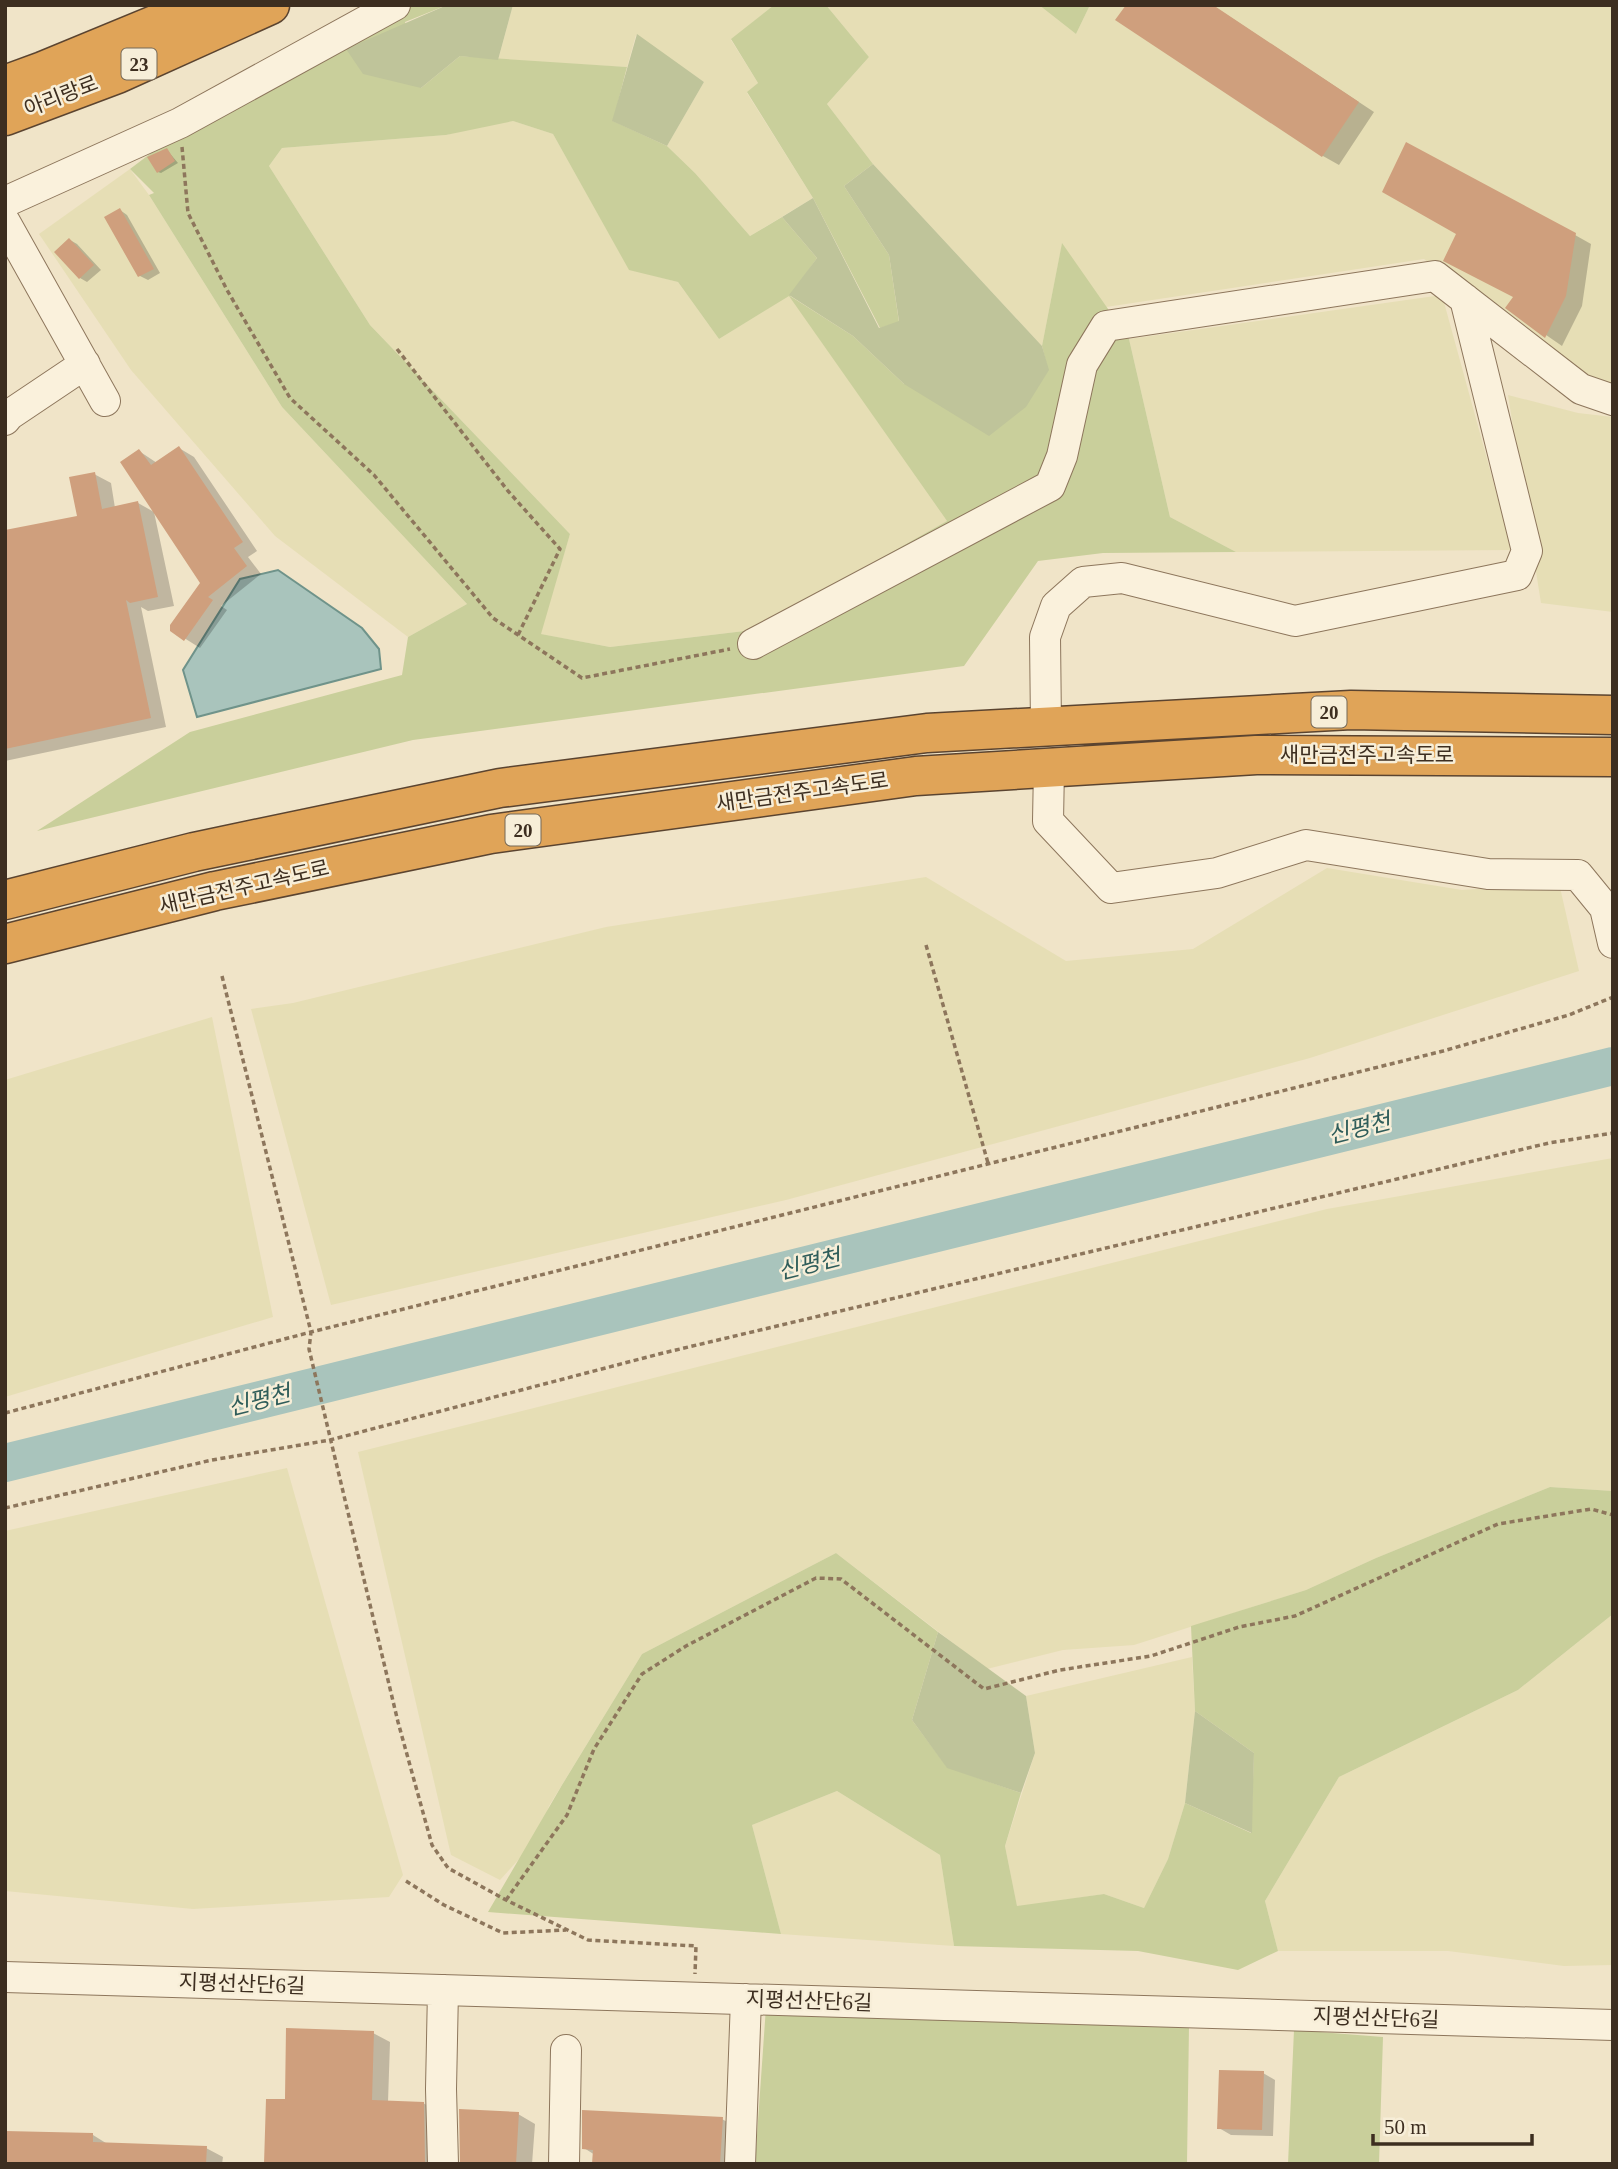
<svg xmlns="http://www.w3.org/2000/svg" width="1618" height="2169" viewBox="0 0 1618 2169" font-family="'Times New Roman','Noto Sans KR',serif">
<rect width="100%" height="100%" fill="#f0e4c8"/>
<path fill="#e6deb5" d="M 513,5 L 774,5 L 731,40 L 758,83 L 747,93 L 813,198 L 750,236 L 695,173 L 667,146 L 704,82 L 636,35 L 627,67 L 498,60 Z
M 826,5 L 1039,5 L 1076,34 L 1090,5 L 1613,5 L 1613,384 L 1586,374 L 1424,259 L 1106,307 L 1062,244 L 1042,346 L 873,164 L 827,104 L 869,57 Z
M 507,119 L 553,134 L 629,269 L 678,282 L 719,339 L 789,295 L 947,521 L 753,630 L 610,647 L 540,634 L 570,534 L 370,325 L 269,166 L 282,148 L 446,135 Z
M 130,169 L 149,195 L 282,407 L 467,604 L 408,637 L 275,536 L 131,370 L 39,234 Z
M 1442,295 L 1512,550 L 1236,552 L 1170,517 L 1129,339 Z
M 1508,395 L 1578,413 L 1613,417 L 1613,612 L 1541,603 Z
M 1327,868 L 1462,890 L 1559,883 L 1579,971 L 1310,1058 L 786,1200 L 331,1305 L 251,1009 L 293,1003 L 606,927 L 926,877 L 1066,961 L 1193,949 Z
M 212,1017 L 273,1317 L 5,1397 L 5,1080 Z
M 1613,1158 L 1613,1491 L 1550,1487 L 1376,1558 L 1306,1590 L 1134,1645 L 1063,1650 L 987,1669 L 836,1553 L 642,1654 L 549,1806 L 537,1839 L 500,1880 L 451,1855 L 358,1452 L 1327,1209 Z
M 287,1468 L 403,1875 L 389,1897 L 193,1909 L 5,1891 L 5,1531 Z
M 1613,1614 L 1613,1965 L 1564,1966 L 1448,1951 L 1278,1951 L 1265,1901 L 1339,1777 L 1518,1690 Z
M 1192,1657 L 1195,1711 L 1185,1803 L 1168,1859 L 1144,1908 L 1104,1894 L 1017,1907 L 1005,1846 L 1035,1753 L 1026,1696 Z
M 837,1791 L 940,1855 L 954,1946 L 781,1934 L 752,1825 Z"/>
<path fill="#c9cf9b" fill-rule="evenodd" d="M 403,5 L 447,5 L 405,22 L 421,88 L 460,56 L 627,67 L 613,121 L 667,146 L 695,173 L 750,236 L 782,217 L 817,258 L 790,296 L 853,336 L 904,384 L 1048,370 L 1042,346 L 1062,243 L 1129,339 L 1170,517 L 1236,552 L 1103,553 L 1038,561 L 964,666 L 413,740 L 37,831 L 190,732 L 402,675 L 408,637 L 467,604 L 282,407 L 149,195 L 154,193 L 130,169 L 187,126 ZM 513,121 L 553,134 L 629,270 L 678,282 L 719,339 L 789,296 L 947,521 L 753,630 L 610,647 L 541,634 L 570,534 L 370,325 L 269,166 L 282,148 L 446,135 Z
M 774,5 L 826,5 L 869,57 L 827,104 L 873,164 L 844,186 L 889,255 L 899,322 L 880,328 L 813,198 L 747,92 L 758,83 L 731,39 Z
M 1039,5 L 1090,5 L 1076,34 Z
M 1550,1487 L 1613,1491 L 1613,1614 L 1518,1690 L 1339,1777 L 1265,1901 L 1278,1951 L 1238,1970 L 1138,1951 L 954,1946 L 940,1855 L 837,1791 L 752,1825 L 781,1934 L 488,1912 L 562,1785 L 642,1654 L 836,1553 L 938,1632 L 912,1720 L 947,1767 L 1021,1793 L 1005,1846 L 1017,1906 L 1104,1894 L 1144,1908 L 1168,1859 L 1185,1803 L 1251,1833 L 1254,1753 L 1195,1711 L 1191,1626 L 1306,1590 L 1376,1558 Z
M 766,2007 L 1189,2026 L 1187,2164 L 755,2164 Z
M 1294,2030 L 1383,2037 L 1379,2164 L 1288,2164 Z"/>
<path fill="#bfc49a" d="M 447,5 L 513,5 L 498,60 L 460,56 L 421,88 L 363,74 L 346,49 Z
M 637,34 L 704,82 L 667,146 L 612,121 Z
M 873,164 L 1042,346 L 1049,370 L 1026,407 L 989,436 L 904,384 L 853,336 L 789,295 L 817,258 L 782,217 L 813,198 L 879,328 L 899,321 L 889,255 L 844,186 Z
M 938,1632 L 1026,1696 L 1035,1753 L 1021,1793 L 947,1768 L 912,1720 Z
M 1195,1711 L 1254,1753 L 1252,1833 L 1185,1803 Z"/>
<path fill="#a9c4bc" stroke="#6f938a" stroke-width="2" d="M 278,570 L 362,628 L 379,649 L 381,669 L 197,717 L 183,670 L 240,579 Z"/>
<path fill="#0003" d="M 1212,5 L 1374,112 L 1339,165 L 1323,156 Z
M 167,150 L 178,163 L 161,173 L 158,172 Z
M 120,210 L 127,215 L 160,273 L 148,280 L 140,276 Z
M 1458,233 L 1575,235 L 1591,244 L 1582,306 L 1562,346 L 1507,308 L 1515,297 Z
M 70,240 L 77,244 L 101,270 L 87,282 L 80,278 Z
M 179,448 L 194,457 L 257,551 L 248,557 L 261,574 L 221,606 L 227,610 L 200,648 L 170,629 L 202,583 L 139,451 L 157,463 Z
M 94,474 L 111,483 L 115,508 L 138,503 L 154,512 L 174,606 L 148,611 L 141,607 L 166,727 L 5,761 L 5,532 L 79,517 Z
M 373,2033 L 390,2042 L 388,2102 L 423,2103 L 440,2113 L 441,2164 L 266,2164 L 286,2101 Z
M 1263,2073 L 1275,2080 L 1273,2136 L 1231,2135 L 1219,2128 Z
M 518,2114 L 535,2124 L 532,2164 L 462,2164 Z
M 722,2119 L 739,2129 L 738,2164 L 594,2164 L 595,2155 L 584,2148 Z
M 93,2135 L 109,2145 L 206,2148 L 223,2157 L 222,2164 L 5,2164 Z"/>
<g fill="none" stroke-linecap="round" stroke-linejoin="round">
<path stroke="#a9c4bc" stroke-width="38" d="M 5,1463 L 1613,1066"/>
</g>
<path fill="#cf9f7d" d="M 1126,5 L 1213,5 L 1359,102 L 1322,157 L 1115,20 Z
M 1406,142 L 1576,233 L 1566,296 L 1545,338 L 1505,308 L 1513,297 L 1443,261 L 1456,234 L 1382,192 Z
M 167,148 L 175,161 L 157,173 L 147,157 Z
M 120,208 L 154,269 L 138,277 L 104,217 Z
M 69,238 L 94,265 L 79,279 L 54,252 Z
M 179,446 L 243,542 L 234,548 L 247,566 L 208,597 L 213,600 L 184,641 L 170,631 L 170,625 L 200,583 L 120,462 L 139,449 L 151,465 Z
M 95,472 L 102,509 L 138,501 L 158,597 L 130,603 L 126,600 L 151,718 L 5,749 L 5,530 L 77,516 L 69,477 Z
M 286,2028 L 374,2031 L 372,2100 L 424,2102 L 425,2164 L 264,2164 L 266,2099 L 285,2099 Z
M 1219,2070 L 1264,2071 L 1262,2130 L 1217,2129 Z
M 459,2109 L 519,2112 L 516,2164 L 460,2164 Z
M 582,2110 L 723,2117 L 720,2164 L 592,2164 L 593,2150 L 582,2149 Z
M 5,2131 L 93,2133 L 93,2142 L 207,2146 L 206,2164 L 5,2164 Z"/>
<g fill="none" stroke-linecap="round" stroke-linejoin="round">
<g stroke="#8d765c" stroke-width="32">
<path id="minor" d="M 5,202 L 180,123 L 395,5
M 5,222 L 105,401
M 5,420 L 9,415 L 85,364
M 753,644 L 1050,486 L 1062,456 L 1082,365 L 1106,326 L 1435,276 L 1581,389 L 1613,400
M 1046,726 L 1045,637 L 1056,606 L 1083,582 L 1122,578 L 1295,621 L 1517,575 L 1527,551 L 1465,299
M 1049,768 L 1048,821 L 1111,888 L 1217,873 L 1306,845 L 1488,874 L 1578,875 L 1605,908 L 1613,943
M 5,1977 L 1613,2025
M 443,1990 L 441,2089 L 443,2164
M 564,2164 L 566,2050
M 740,2164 L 746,1999"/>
</g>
<g stroke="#5b4430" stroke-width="41">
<path id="highway" d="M 5,85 L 43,71 L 203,5
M 5,116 L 117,74 L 270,5
M 5,900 L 194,852 L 500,788 L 927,733 L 1351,710 L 1613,715
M 5,944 L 215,891 L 491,834 L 916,776 L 1256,755 L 1613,757"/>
</g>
<path stroke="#8d765c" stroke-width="3.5" stroke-dasharray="5 3.5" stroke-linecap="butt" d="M 182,147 L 188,213 L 227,290 L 290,398 L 374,475 L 493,618 L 582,678 L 730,649
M 397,349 L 508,491 L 560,549 L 518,635
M 926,945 L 988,1163
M 222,976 L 311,1332 L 309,1349 L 398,1722 L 432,1845 L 448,1868 L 506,1900 L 588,1940 L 696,1946 L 695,1974
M 5,1413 L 311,1332 L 1443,1051 L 1569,1015 L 1613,997
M 5,1508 L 212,1460 L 330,1440 L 659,1354 L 1549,1143 L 1613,1133
M 406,1881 L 444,1905 L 503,1933 L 566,1930
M 506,1900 L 567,1815 L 594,1749 L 642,1674 L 686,1646 L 816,1578 L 841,1579 L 984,1689 L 1060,1670 L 1151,1656 L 1239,1627 L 1295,1616 L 1498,1524 L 1591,1509 L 1613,1515"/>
<use href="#minor" stroke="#faf1dc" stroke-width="30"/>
<use href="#highway" stroke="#e0a458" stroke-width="38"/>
</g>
<g text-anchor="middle" stroke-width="5" stroke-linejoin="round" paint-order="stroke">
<g fill="#f7eed8" stroke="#756857" stroke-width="2">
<rect x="121.5" y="48.5" width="35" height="31" rx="5"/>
<rect x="1311.5" y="696.5" width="35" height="31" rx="5"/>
<rect x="505.5" y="814.5" width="35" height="31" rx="5"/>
</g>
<g font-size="19" font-weight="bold" fill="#3d2e20">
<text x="139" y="71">23</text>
<text x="1329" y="719">20</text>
<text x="523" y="837">20</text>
</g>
<g font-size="21" fill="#3d2e20" stroke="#f7eed8">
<text transform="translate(61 96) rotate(-21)" y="7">아리랑로</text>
<text x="1367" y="762">새만금전주고속도로</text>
<text transform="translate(802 792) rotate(-8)" y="7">새만금전주고속도로</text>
<text transform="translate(244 887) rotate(-13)" y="7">새만금전주고속도로</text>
<text transform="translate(242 1984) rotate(2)" y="7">지평선산단6길</text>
<text transform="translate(809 2001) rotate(2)" y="7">지평선산단6길</text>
<text transform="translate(1376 2018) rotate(2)" y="7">지평선산단6길</text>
</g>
<g font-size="23" font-style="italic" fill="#2f5d5a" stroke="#f7eed8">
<text transform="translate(1359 1128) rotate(-14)" y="8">신평천</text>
<text transform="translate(809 1264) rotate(-14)" y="8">신평천</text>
<text transform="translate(259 1400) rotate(-14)" y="8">신평천</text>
</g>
</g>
<rect width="1618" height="2169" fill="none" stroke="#3d2e20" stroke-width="14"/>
<path d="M1373 2134v10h159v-10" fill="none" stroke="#3d2e20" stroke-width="3.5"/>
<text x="1384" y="2134" font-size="21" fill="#3d2e20" stroke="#f7eed8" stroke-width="5" paint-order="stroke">50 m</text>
</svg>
